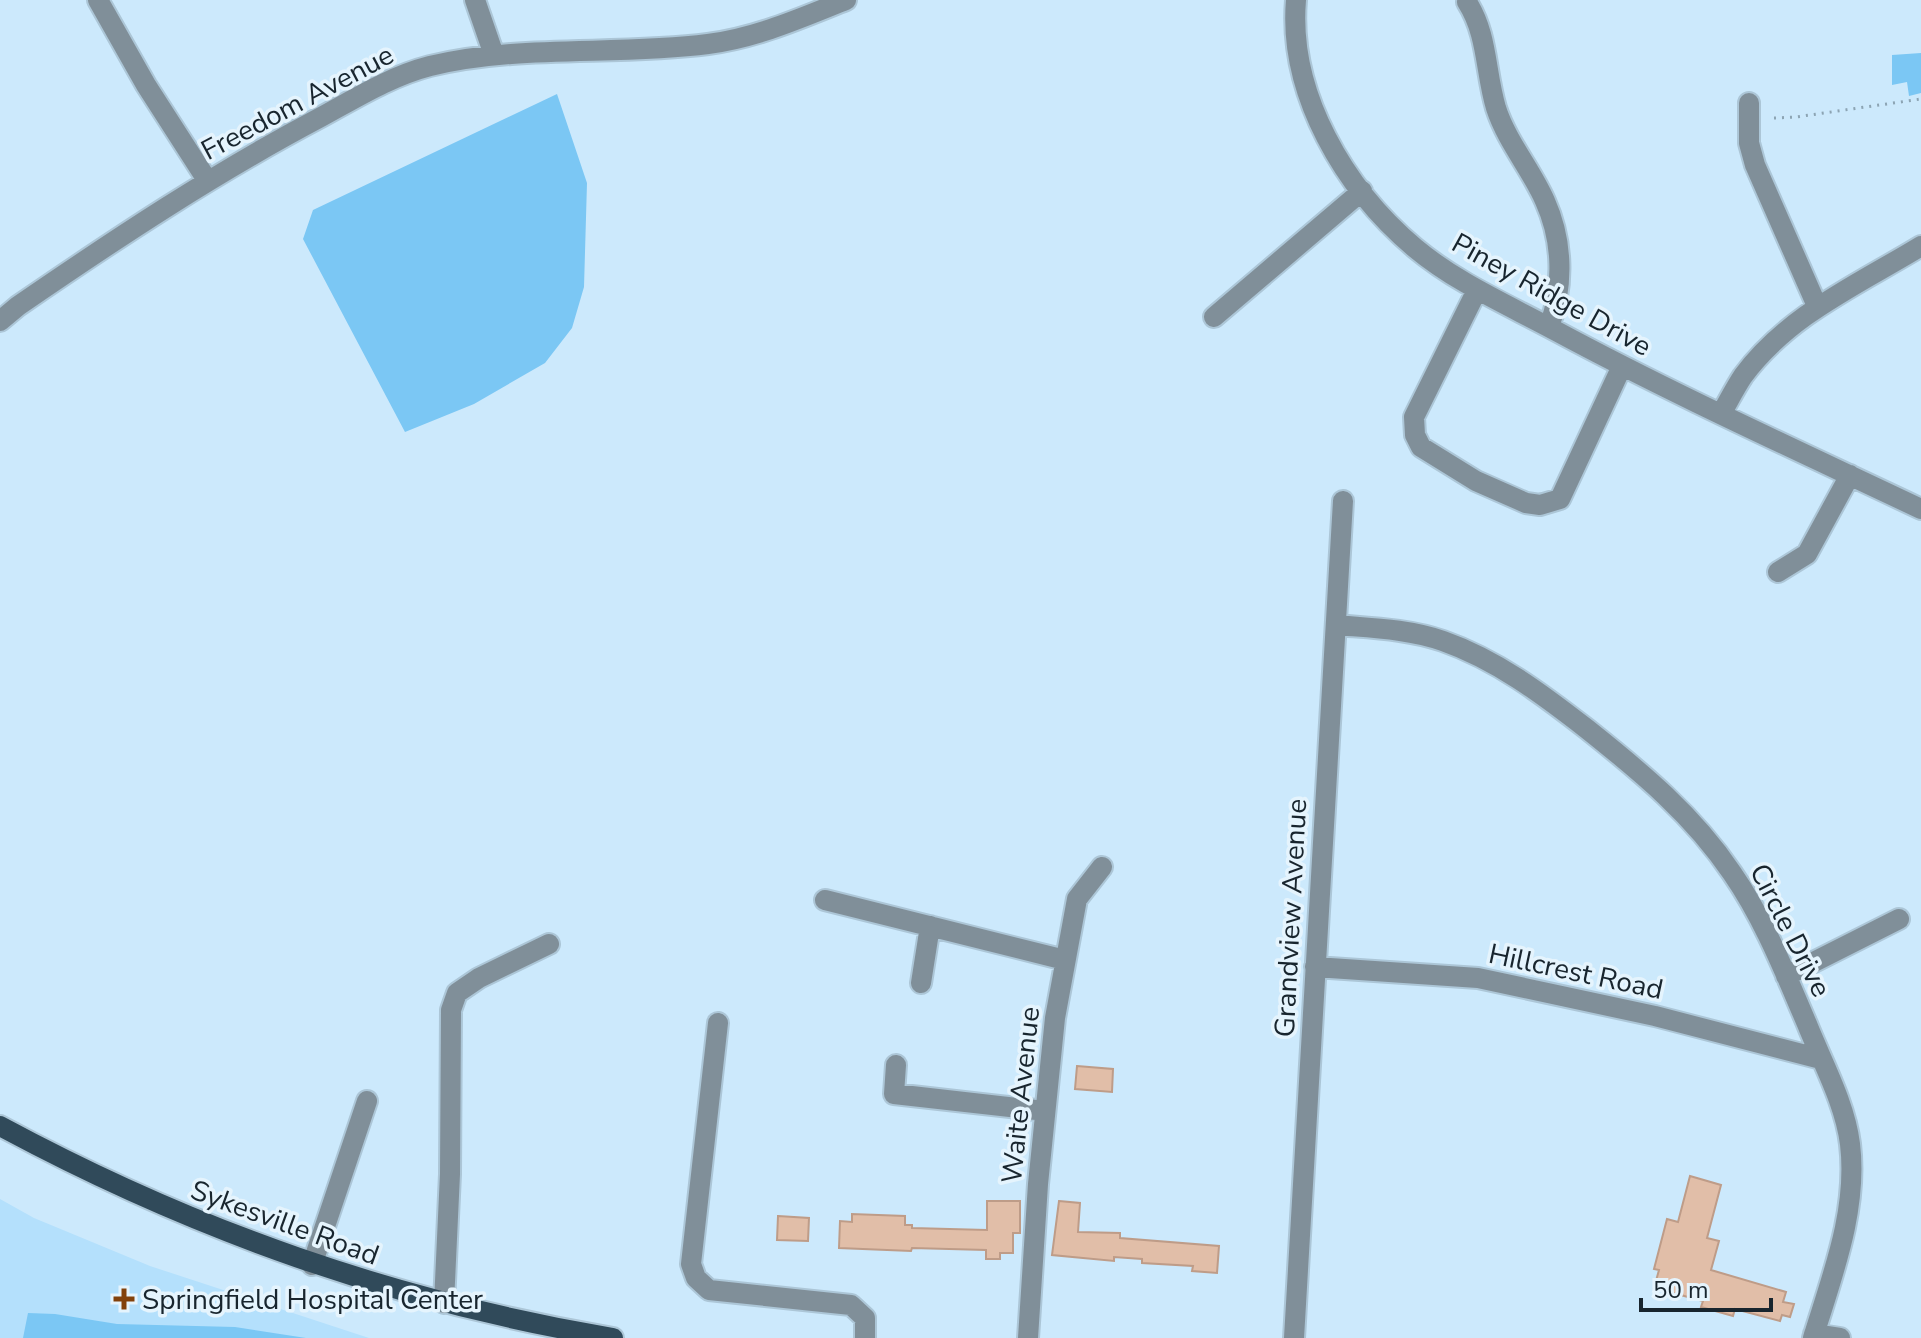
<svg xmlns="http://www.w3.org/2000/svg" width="1921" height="1338" viewBox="0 0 1921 1338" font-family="'Nunito Sans',sans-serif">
<rect width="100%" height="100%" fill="#cce9fc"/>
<path fill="#b4e0fc" d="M 0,1199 L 34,1218 L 150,1266 L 369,1338 L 0,1338 Z"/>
<path fill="#7bc7f4" d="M 1921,53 L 1921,93 L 1909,96 L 1907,82 L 1892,85 L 1892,55 Z
M 557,94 L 587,183 L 584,287 L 572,328 L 545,363 L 474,404 L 405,432 L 303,239 L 313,210 Z
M 28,1313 L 55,1314 L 117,1324 L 235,1327 L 306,1338 L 23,1338 Z"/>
<path fill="#e1bea8" stroke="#be9c88" stroke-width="2" d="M 1077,1066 L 1113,1069 L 1112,1092 L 1075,1089 Z
M 1690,1176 L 1721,1185 L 1707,1238 L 1719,1241 L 1711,1270 L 1786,1292 L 1783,1302 L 1794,1304 L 1790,1317 L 1782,1315 L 1780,1321 L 1735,1309 L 1733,1316 L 1701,1307 L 1703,1301 L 1654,1288 L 1659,1270 L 1654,1269 L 1667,1219 L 1678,1222 Z
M 987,1201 L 1020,1201 L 1020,1233 L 1013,1233 L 1013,1253 L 1000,1253 L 1000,1259 L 986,1259 L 986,1250 L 912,1248 L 911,1251 L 839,1248 L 840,1221 L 852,1222 L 852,1214 L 905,1216 L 905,1225 L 912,1225 L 912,1228 L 987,1230 Z
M 1059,1201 L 1080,1203 L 1078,1232 L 1120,1233 L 1120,1238 L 1219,1246 L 1217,1273 L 1192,1271 L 1193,1266 L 1142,1263 L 1142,1259 L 1114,1257 L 1114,1261 L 1052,1255 Z
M 778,1216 L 809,1218 L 808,1241 L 777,1240 Z"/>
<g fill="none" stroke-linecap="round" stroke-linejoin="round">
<g stroke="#acc6d7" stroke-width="24">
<path id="minor" d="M 98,0 L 146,85 L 207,180
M 475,0 L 494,55
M 1296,0 C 1288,94 1345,189 1415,248 C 1457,283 1508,305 1556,331 C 1675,395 1799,451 1921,509
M 1467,2 C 1488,35 1485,71 1496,108 C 1507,142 1531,169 1545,201 C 1563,241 1564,286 1549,327
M 1749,103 L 1749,143 L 1755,165 L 1817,306
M 1477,290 L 1414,417 L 1415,435 L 1421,447 L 1476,481 L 1526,503 L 1540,505 L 1560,499 L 1622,366
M 1214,317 L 1362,191
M 0,321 L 18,306 C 117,238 215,173 321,117 C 356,98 391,76 430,66 C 522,44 615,56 708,44 C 756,38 801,18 846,0
M 1721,414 C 1728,402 1735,388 1743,376 C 1788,315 1857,285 1921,246
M 1778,572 L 1807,554 L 1850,475
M 1336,625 C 1371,628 1409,629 1443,641 C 1497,660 1542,694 1587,729 C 1641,772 1693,815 1732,873 C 1764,919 1785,973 1807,1024 C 1822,1062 1845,1103 1850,1144 C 1858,1210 1832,1276 1813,1338
M 825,900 L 1065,960
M 1315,967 L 1478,978 L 1655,1016 L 1821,1059
M 1786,976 L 1899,919
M 921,983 L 930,926
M 718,1023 L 691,1264 L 696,1278 L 709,1290 L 851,1305 L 865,1318 L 865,1338
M 896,1065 L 894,1094 L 1045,1111
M 312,1265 L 367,1101
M 444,1303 L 450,1174 L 451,1010 L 457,993 L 479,978 L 549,944
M 1814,1334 L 1840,1338
M 1028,1338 L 1038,1184 L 1055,1018 L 1077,899 L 1102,867
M 1294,1338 L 1343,501"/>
</g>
<g stroke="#acc6d7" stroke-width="24">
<path id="major" d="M 0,1126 C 195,1231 394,1301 613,1338"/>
</g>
<path stroke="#8ca4b3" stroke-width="3" stroke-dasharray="2 6" stroke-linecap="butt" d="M 1774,118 L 1796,117 L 1921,99"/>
<use href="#minor" stroke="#808f99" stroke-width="20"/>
<use href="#major" stroke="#304a5a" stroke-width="20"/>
</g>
<path fill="#82410b" stroke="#e5f4fd" stroke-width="3" d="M120 1287h8v8h8v8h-8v8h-8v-8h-8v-8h8z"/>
<g text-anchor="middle" stroke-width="7" stroke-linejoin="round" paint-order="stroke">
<g font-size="28" fill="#18252e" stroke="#e5f4fd">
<text transform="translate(297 102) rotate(-28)" y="10">Freedom Avenue</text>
<text transform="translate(1552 294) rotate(29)" y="10">Piney Ridge Drive</text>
<text transform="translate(1290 918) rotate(-87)" y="10">Grandview Avenue</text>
<text transform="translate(1791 930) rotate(63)" y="10">Circle Drive</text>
<text transform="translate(1576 971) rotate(12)" y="10">Hillcrest Road</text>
<text transform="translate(1020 1095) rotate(-84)" y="10">Waite Avenue</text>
<text transform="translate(285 1222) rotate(20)" y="10">Sykesville Road</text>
</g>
<g font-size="28" fill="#18252e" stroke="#e5f4fd" text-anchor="start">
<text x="142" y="1309">Springfield Hospital Center</text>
</g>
</g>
<path d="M1641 1298v12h130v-12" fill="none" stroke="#18252e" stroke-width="4"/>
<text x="1653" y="1298" font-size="24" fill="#18252e" stroke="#e5f4fd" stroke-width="6" paint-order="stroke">50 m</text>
</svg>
